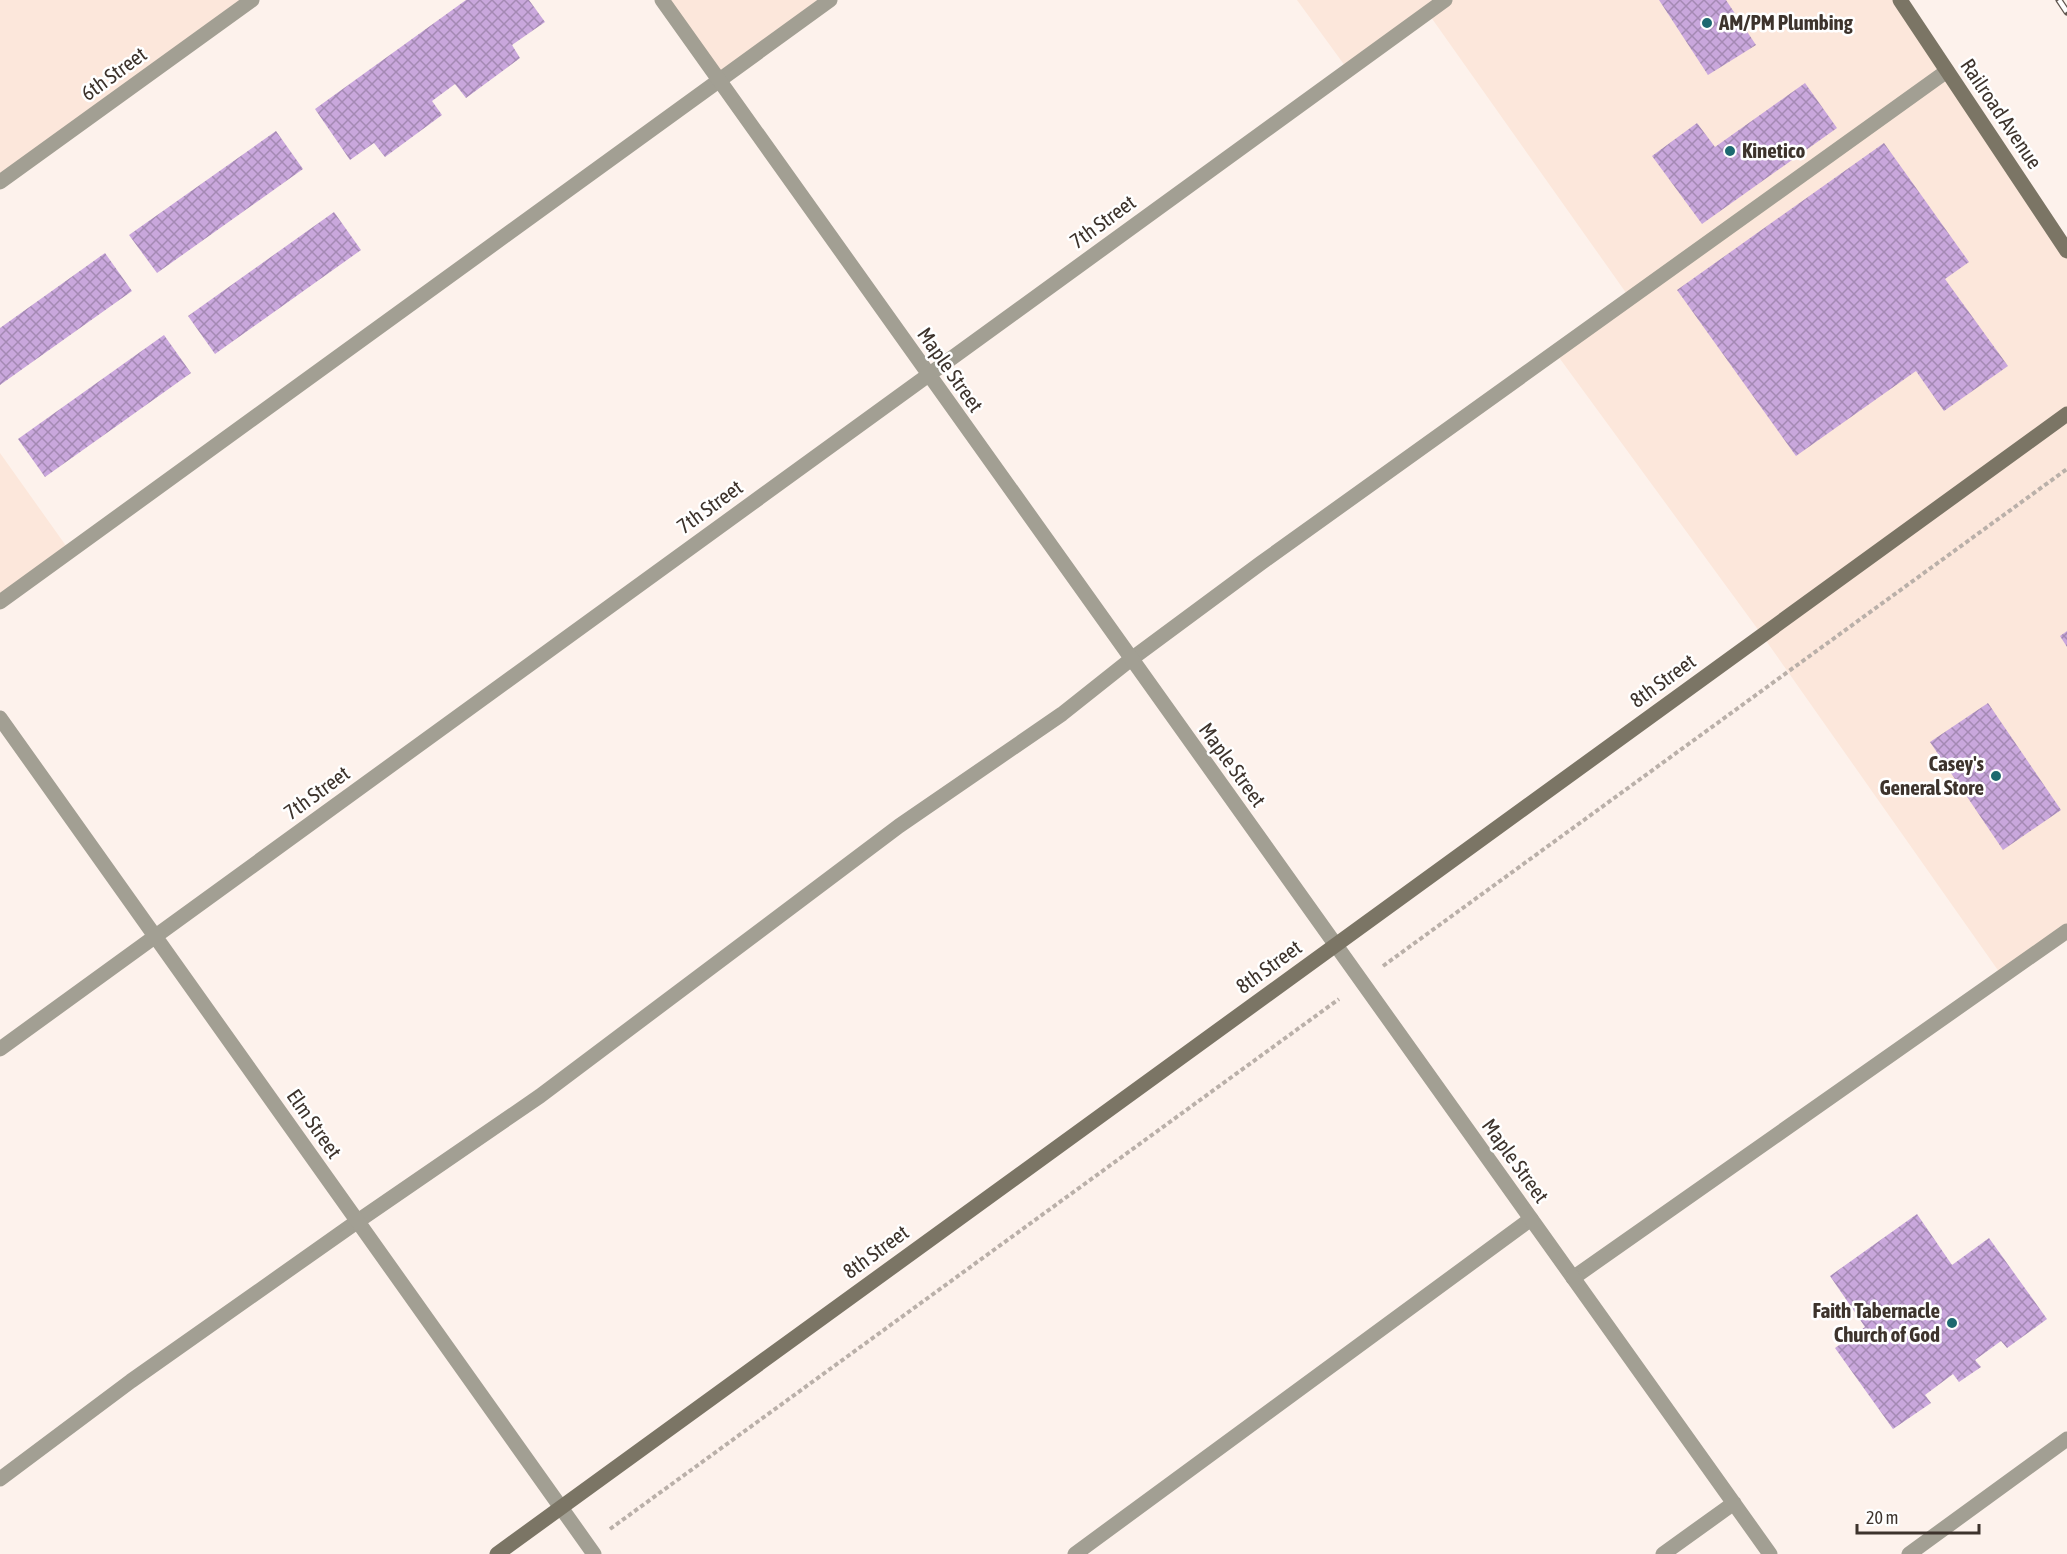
<svg xmlns="http://www.w3.org/2000/svg" width="2067" height="1554" viewBox="0 0 2067 1554" font-family="'Asap Condensed',sans-serif">
<defs>
<pattern id="building-cross-hatch" width="8" height="8" patternUnits="userSpaceOnUse" patternTransform="scale(1.5)"><rect width="8" height="8" fill="#c9a7dc"/><path d="M0 0l8 8M0 8l8-8" fill="none" stroke="#a489b3"/></pattern>
</defs>
<rect width="100%" height="100%" fill="#fdf2ec"/>
<path fill="#fce7db" d="M 0,0 L 252,0 L 0,182 Z
M 662,0 L 830,0 L 719,81 Z
M 1297,0 L 1900,0 L 2067,251 L 2067,931 L 2002,976 L 1762,635 L 1555,352 L 1629,297 L 1428,13 L 1348,70 Z
M 0,453 L 69,550 L 0,601 Z"/>
<path fill="url(#building-cross-hatch)" d="M 466,0 L 529,0 L 545,22 L 512,45 L 520,58 L 466,98 L 455,84 L 432,101 L 442,115 L 385,157 L 374,143 L 350,160 L 315,109 Z
M 1659,0 L 1726,0 L 1756,45 L 1708,75 Z
M 1805,83 L 1837,128 L 1702,224 L 1652,156 L 1697,123 L 1715,147 Z
M 276,131 L 303,169 L 157,273 L 129,235 Z
M 1884,143 L 1969,262 L 1945,279 L 2008,366 L 1944,411 L 1916,371 L 1796,456 L 1677,290 Z
M 334,212 L 361,250 L 215,354 L 188,316 Z
M 105,253 L 132,291 L 0,385 L 0,328 Z
M 164,335 L 191,373 L 45,477 L 18,439 Z
M 2067,631 L 2067,647 L 2060,636 Z
M 1988,703 L 2061,810 L 2003,850 L 1930,742 Z
M 1917,1214 L 1952,1265 L 1989,1238 L 2047,1319 L 2007,1348 L 2001,1341 L 1975,1360 L 1981,1367 L 1959,1382 L 1953,1374 L 1925,1395 L 1931,1403 L 1893,1429 L 1835,1348 L 1865,1327 L 1830,1276 Z"/>
<g fill="none" stroke-linecap="round" stroke-linejoin="round">
<path stroke="#bab0a9" stroke-width="4" stroke-dasharray="4.5 3" stroke-linecap="butt" d="M 1383,966 L 2067,469
M 610,1529 L 1339,999"/>
<path stroke="#a29f93" stroke-width="15" d="M 0,602 L 830,0
M 1573,1278 L 2067,931
M 0,1479 L 131,1381 L 358,1221 L 540,1096 L 899,826 L 1062,714 L 1130,660 L 1261,563 L 1947,71
M 1075,1554 L 1531,1219"/>
<path stroke="#a29f93" stroke-width="15" d="M 662,0 L 1770,1554
M 0,182 L 252,0
M 0,718 L 594,1554
M 0,1049 L 1445,0
M 1663,1554 L 1734,1503
M 1909,1554 L 2067,1439"/>
<path stroke="#7b7565" stroke-width="15" d="M 1900,0 L 2067,251
M 497,1554 L 2067,414"/>
<g stroke="#60564f" stroke-width="7">
<path id="rail" d="M 2059,0 L 2067,12"/>
</g>
<use href="#rail" stroke="#fff" stroke-width="4.5" stroke-dasharray="14" stroke-linecap="butt"/>
</g>
<g fill="#1d6970" stroke="#fff" stroke-width="2">
<circle cx="1707" cy="23" r="6"/>
<circle cx="1730" cy="151" r="6"/>
<circle cx="1996" cy="776" r="6"/>
<circle cx="1952" cy="1323" r="6"/>
</g>
<g text-anchor="middle" stroke-width="5" stroke-linejoin="round" paint-order="stroke">
<g font-size="21" font-weight="bold" fill="#3d332c" stroke="#fff" text-anchor="start">
<text x="1719" y="30">AM/PM Plumbing</text>
<text x="1742" y="158">Kinetico</text>
<text x="1984" y="771" text-anchor="end">Casey's<tspan x="1984" dy="24">General Store</tspan></text>
<text x="1940" y="1318" text-anchor="end">Faith Tabernacle<tspan x="1940" dy="24">Church of God</tspan></text>
</g>
<g font-size="21" fill="#3d332c" stroke="#fff">
<text transform="translate(114 74) rotate(-36)" y="7">6th Street</text>
<text transform="translate(2001 114) rotate(56)" y="7">Railroad Avenue</text>
<text transform="translate(1103 222) rotate(-36)" y="7">7th Street</text>
<text transform="translate(950 370) rotate(55)" y="7">Maple Street</text>
<text transform="translate(710 507) rotate(-36)" y="7">7th Street</text>
<text transform="translate(1663 681) rotate(-36)" y="7">8th Street</text>
<text transform="translate(1232 765) rotate(54)" y="7">Maple Street</text>
<text transform="translate(317 793) rotate(-36)" y="7">7th Street</text>
<text transform="translate(1269 967) rotate(-36)" y="7">8th Street</text>
<text transform="translate(314 1124) rotate(55)" y="7">Elm Street</text>
<text transform="translate(1515 1161) rotate(54)" y="7">Maple Street</text>
<text transform="translate(876 1252) rotate(-36)" y="7">8th Street</text>
</g>
</g>
<path d="M1857 1524v9h122v-9" fill="none" stroke="#3d332c" stroke-width="3"/>
<text x="1866" y="1524" font-size="18" fill="#3d332c" stroke="#ffffff" stroke-width="4.5" paint-order="stroke">20 m</text>
</svg>
